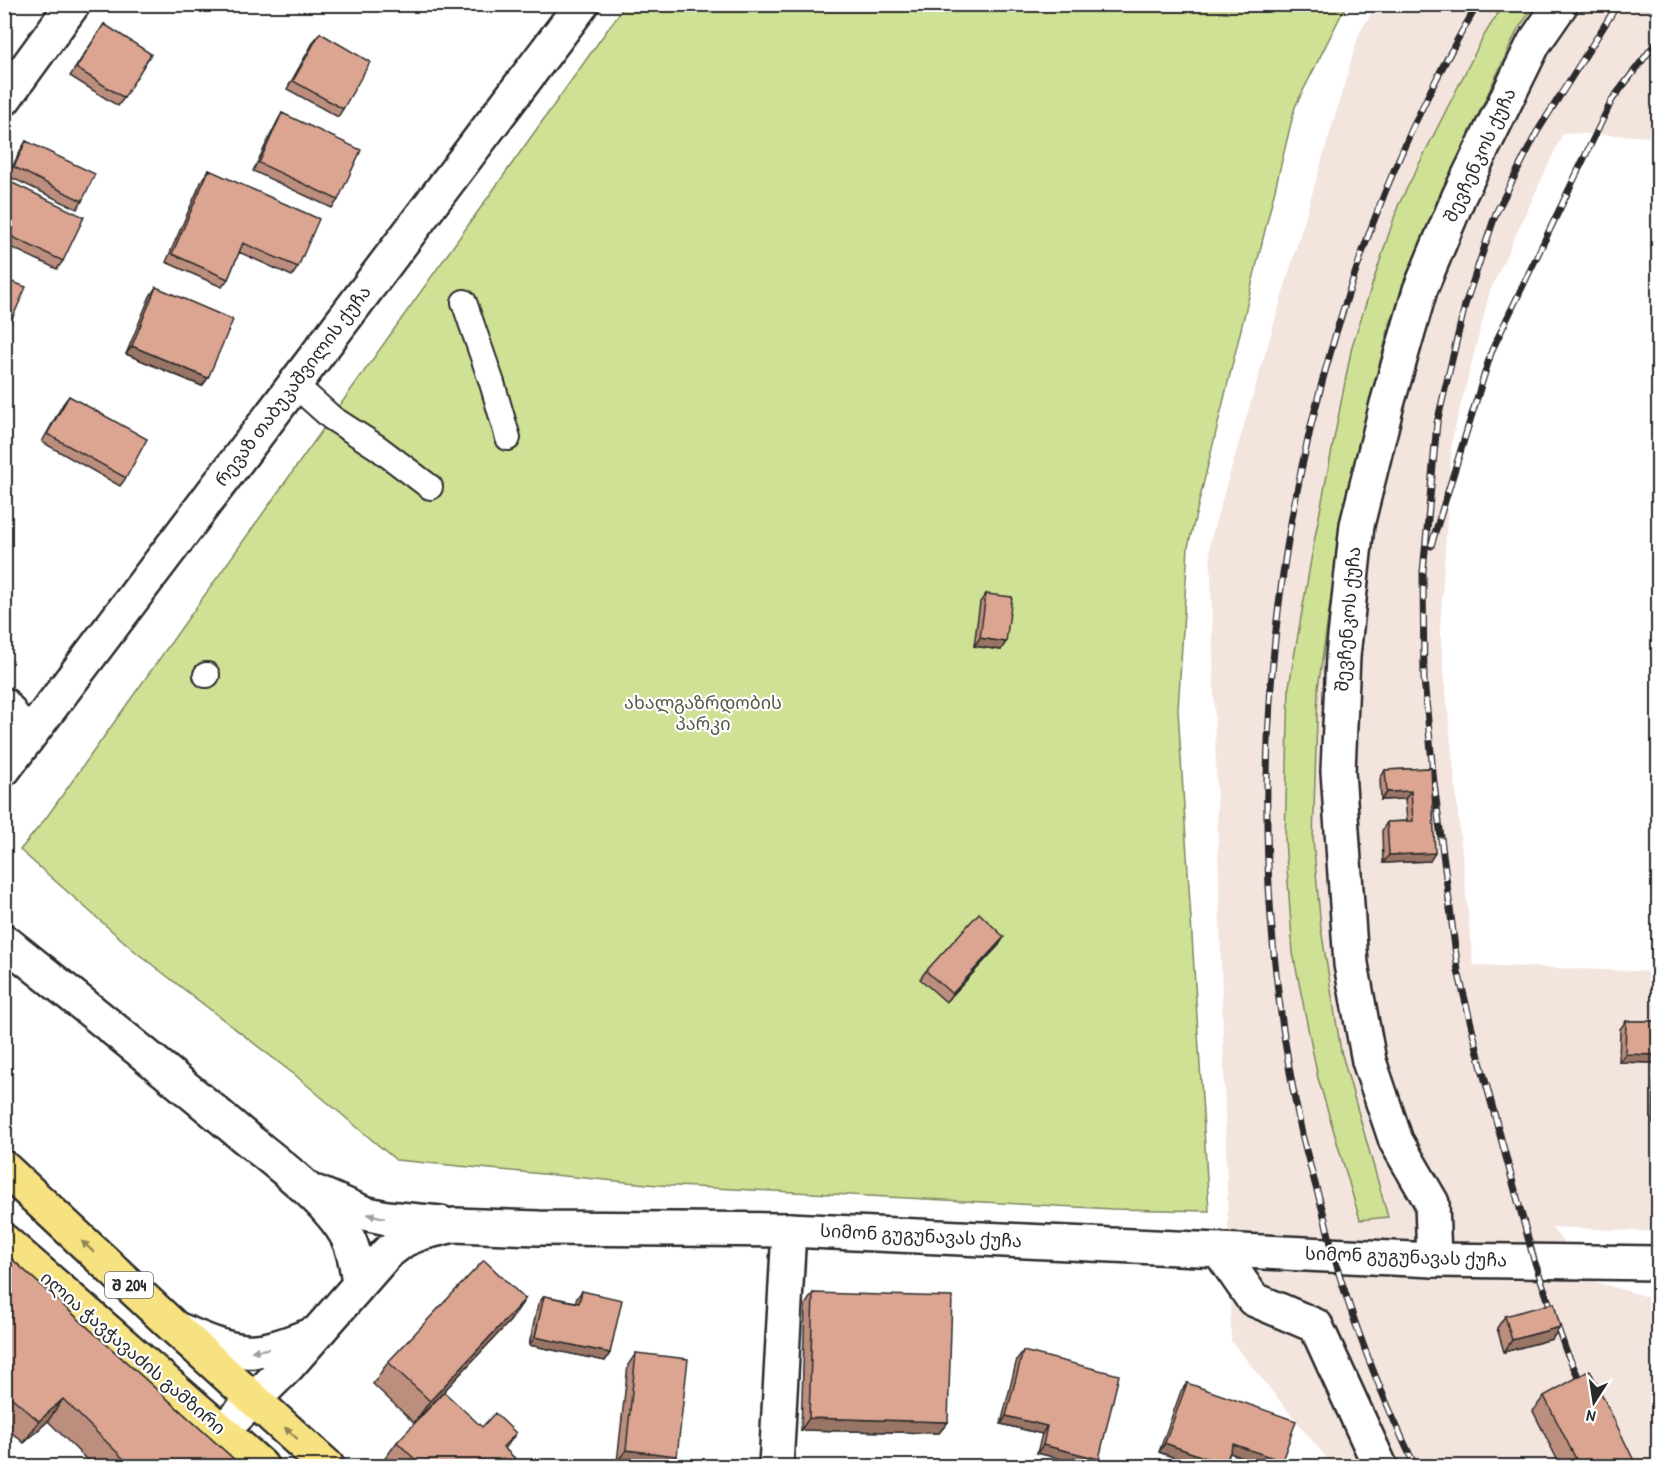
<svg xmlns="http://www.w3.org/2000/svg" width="1663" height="1471" viewBox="0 0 1663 1471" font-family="'Patrick Hand','Noto Sans Georgian',sans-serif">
<rect width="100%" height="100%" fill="#fff"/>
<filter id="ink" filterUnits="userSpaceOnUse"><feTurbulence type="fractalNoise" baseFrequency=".0167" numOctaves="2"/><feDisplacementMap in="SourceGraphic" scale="12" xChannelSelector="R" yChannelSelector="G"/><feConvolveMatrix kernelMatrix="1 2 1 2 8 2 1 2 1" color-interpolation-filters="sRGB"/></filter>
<g filter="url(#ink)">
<path fill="#f4e4de" d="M 1376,5 L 1503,5 L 1483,37 L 1398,206 L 1352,346 L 1315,537 L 1289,686 L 1285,840 L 1293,953 L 1318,1078 L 1361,1220 L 1388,1216 L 1341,1051 L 1321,929 L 1313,839 L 1318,688 L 1343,515 L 1389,326 L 1440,197 L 1518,29 L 1535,5 L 1658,5 L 1658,137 L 1563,133 L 1490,291 L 1452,440 L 1440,630 L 1473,965 L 1658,972 L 1658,1232 L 1551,1227 L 1596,1282 L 1658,1300 L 1658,1466 L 1333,1466 L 1231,1341 L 1210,541 L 1359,34 Z"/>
<path fill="#cfe195" stroke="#7d8660" stroke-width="1.5" d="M 625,5 L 1346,5 L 1295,107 L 1188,547 L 1178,710 L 1209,1211 L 1113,1209 L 658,1185 L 396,1160 L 295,1075 L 137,953 L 20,850 L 46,818 Z
M 1503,5 L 1535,5 L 1518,29 L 1440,197 L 1389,326 L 1343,515 L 1318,688 L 1313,839 L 1321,929 L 1341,1051 L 1388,1217 L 1360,1220 L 1318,1078 L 1293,953 L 1285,840 L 1289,686 L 1315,537 L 1352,346 L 1398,206 L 1483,37 Z"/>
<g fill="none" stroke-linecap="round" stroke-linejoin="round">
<g stroke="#2b2b2b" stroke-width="28">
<path id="pedestrian" d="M 464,302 L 492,383 L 508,438
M 294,384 L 332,418 L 377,447 L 430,487
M 206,675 L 207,675"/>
</g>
<g stroke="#2b2b2b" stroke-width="38">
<path id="minor" d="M 4,99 L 73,4
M 4,705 L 27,737
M 1219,1250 L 1253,1299 L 1316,1326 L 1380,1466
M 1434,1260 L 1432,1203 L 1396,1141 L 1369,1061 L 1351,964 L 1338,771 L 1343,656 L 1357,525 L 1387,404 L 1420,290 L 1459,196 L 1534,43 L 1561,4
M 776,1466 L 789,1230"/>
</g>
<g stroke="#2b2b2b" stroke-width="38">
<path id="secondary" d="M 4,769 L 582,4
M 4,941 C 84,1005 163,1068 241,1134 C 274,1161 329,1201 348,1238 C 355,1252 357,1268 359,1283
M 317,1193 L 364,1213 L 387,1218 L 441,1223
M 177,1329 C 199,1338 221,1349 245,1351 C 268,1353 292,1342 314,1334
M 222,1431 L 288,1366 L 387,1253 L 404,1240 L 421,1233 L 454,1225 L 539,1228 L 789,1230 L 1434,1260 L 1658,1263"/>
</g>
<g stroke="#2b2b2b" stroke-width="38">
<path id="primary" d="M 4,1168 L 175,1328 L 327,1466
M 4,1241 L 222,1431 L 261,1466"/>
</g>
<use href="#pedestrian" stroke="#fff" stroke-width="24"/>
<use href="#minor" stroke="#fff" stroke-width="33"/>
<use href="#secondary" stroke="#fff" stroke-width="33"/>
<use href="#primary" stroke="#f7e281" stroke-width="33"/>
<g stroke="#2b2b2b" stroke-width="7">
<path id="rail" d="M 1431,546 L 1492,350 L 1612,100 L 1658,40
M 1585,1391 L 1566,1351 L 1534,1260 L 1481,1065 L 1458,971 L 1434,783 L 1424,679 L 1423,572 L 1437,423 L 1465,305 L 1496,213 L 1537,132 L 1618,4
M 1415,1466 C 1388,1409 1363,1350 1344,1289 C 1335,1263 1329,1235 1322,1208 C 1315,1184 1308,1159 1302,1134 C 1245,870 1258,592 1336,333 C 1370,219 1416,107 1478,4"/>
</g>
<use href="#rail" stroke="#fff" stroke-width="4.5" stroke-dasharray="14" stroke-linecap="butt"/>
</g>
<path fill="#bc8e7e" stroke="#2b2b2b" stroke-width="1.5" d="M 104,24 L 124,98 L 118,106 L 70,76 Z
M 320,33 L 343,109 L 338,117 L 287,89 L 314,41 Z
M 282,113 L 338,200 L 332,208 L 253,171 L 277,122 Z
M 26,141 L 82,201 L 77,209 L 8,176 L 21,149 Z
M 209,170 L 298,267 L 292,276 L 239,252 L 228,279 L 222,287 L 166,262 L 203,178 Z
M 4,179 L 63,261 L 57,269 L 4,244 Z
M 156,287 L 208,378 L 202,386 L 126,354 L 150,296 Z
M 69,396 L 126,478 L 120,486 L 42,442 L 63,404 Z
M 986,594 L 1001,650 L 974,646 L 980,602 Z
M 1431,768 L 1430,861 L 1383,863 L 1382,831 L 1387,822 L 1407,821 L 1405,799 L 1381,800 L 1380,779 L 1385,770 Z
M 999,945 L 946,1002 L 920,979 L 926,971 Z
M 1626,1021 L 1659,1021 L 1659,1124 L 1653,1123 L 1654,1063 L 1619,1062 L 1620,1029 Z
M 4,1252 L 236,1461 L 233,1467 L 94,1467 L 48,1421 L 24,1443 L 4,1426 Z
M 582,1291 L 610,1353 L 605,1361 L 529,1345 L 538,1304 L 544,1296 L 576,1302 L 576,1299 Z
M 813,1293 L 948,1422 L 939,1433 L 801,1430 L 805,1305 Z
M 525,1299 L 510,1321 L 414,1423 L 373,1384 L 388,1362 Z
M 1505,1316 L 1560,1327 L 1552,1339 L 1504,1352 L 1497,1328 Z
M 1023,1351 L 1099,1459 L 1093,1467 L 1037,1453 L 1042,1434 L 1001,1424 L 1017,1359 Z
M 636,1353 L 677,1456 L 670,1467 L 658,1467 L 617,1462 L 628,1365 Z
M 1187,1383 L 1282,1461 L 1278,1467 L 1269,1467 L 1230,1453 L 1224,1467 L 1201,1467 L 1159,1452 L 1181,1391 Z
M 1544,1396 L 1637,1467 L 1561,1467 L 1533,1411 Z
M 397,1442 L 505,1449 L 524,1467 L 384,1467 L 381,1464 Z"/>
<path fill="#997466" stroke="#2b2b2b" stroke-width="1.5" d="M 132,346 L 208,378 L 202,386 L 126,354 Z
M 980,638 L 1006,642 L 1001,650 L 974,646 Z
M 1411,791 L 1405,799 L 1381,800 L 1387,792 Z
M 1435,853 L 1430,861 L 1383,863 L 1389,855 Z
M 1004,937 L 999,945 L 946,1002 L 952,994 Z
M 1625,1054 L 1659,1055 L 1659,1056 L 1654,1063 L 1619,1062 Z
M 1659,1115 L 1659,1124 L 1653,1123 Z
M 525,1299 L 510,1321 L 414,1423 L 430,1401 Z
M 1560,1327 L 1552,1339 L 1504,1352 L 1512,1340 Z
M 535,1337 L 610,1353 L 605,1361 L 529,1345 Z
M 63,1399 L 48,1421 L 24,1443 L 39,1421 Z
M 1006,1416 L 1047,1426 L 1042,1434 L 1001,1424 Z
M 809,1418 L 948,1422 L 939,1433 L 801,1430 Z
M 516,1433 L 501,1455 L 503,1447 Z
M 1165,1443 L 1225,1465 L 1224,1467 L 1201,1467 L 1159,1452 Z
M 1233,1444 L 1282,1461 L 1278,1467 L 1269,1467 L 1227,1452 Z
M 1043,1445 L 1099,1459 L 1093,1467 L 1037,1453 Z
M 626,1450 L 677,1456 L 670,1467 L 658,1467 L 617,1462 Z"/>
<path fill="#dba592" stroke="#2b2b2b" stroke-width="1.5" d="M 104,24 L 151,54 L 124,98 L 76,68 Z
M 320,33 L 370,62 L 343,109 L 293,81 Z
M 282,113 L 361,150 L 338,200 L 259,163 Z
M 26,141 L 95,174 L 82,201 L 14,167 Z
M 209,170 L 319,219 L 298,267 L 243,243 L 228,279 L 172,254 Z
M 4,179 L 84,217 L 63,261 L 4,233 Z
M 4,279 L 26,287 L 4,337 Z
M 156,287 L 233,320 L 208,378 L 132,346 Z
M 69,396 L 147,439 L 126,478 L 47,434 Z
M 986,594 L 1012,597 L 1006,642 L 980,638 Z
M 1431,768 L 1435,853 L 1389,855 L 1387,822 L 1413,821 L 1411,791 L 1387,792 L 1385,770 Z
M 979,913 L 1004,937 L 952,994 L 926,971 Z
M 1626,1021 L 1659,1021 L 1659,1055 L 1625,1054 Z
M 4,1252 L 236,1461 L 231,1467 L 132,1467 L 63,1399 L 39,1421 L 4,1391 Z
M 484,1260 L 525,1299 L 430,1401 L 388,1362 Z
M 582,1291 L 622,1300 L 610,1353 L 535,1337 L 544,1296 L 579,1303 Z
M 813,1293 L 952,1297 L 948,1422 L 809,1418 Z
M 1554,1303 L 1560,1327 L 1512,1340 L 1505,1316 Z
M 1023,1351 L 1119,1375 L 1099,1459 L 1043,1445 L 1047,1426 L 1006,1416 Z
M 636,1353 L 688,1359 L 677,1456 L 626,1450 Z
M 1590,1370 L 1637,1467 L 1580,1467 L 1544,1396 Z
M 1187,1383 L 1296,1421 L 1282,1461 L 1233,1444 L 1225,1465 L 1165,1443 Z
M 444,1392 L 482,1427 L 495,1413 L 516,1433 L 503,1447 L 524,1467 L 423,1467 L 397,1442 Z"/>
<defs><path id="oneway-solid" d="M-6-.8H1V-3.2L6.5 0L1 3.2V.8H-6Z" transform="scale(1.5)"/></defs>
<g fill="#a0a0a0">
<use href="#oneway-solid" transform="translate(376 1216) rotate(-168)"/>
<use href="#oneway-solid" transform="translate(260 1350) rotate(173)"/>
</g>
<g fill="#918656">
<use href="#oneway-solid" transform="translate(88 1247) rotate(-137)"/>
<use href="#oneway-solid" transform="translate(291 1433) rotate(-138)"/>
</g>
</g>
<g text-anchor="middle" stroke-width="4.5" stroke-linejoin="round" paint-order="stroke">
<rect fill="#fff" stroke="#6b6b6b" stroke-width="1.5" x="105" y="1272" width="48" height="26" rx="4.5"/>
<g font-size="16" font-weight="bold" fill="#2b2b2b">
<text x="129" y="1291">შ 204</text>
</g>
<g font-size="18" fill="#2b2b2b" stroke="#fff">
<text transform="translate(1480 155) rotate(-65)" y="6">შევჩენკოს ქუჩა</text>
<text transform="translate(293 386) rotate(-53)" y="6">რევაზ თაბუკაშვილის ქუჩა</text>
<text transform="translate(1348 619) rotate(-85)" y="6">შევჩენკოს ქუჩა</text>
<text transform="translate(921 1236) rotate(3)" y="6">სიმონ გუგუნავას ქუჩა</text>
<text transform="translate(1406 1257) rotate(2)" y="6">სიმონ გუგუნავას ქუჩა</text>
<text transform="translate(133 1353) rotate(41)" y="6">ილია ჭავჭავაძის გამზირი</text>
</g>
<g font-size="18" fill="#545846" stroke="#fff">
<text x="703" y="709">ახალგაზრდობის<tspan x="703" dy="21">პარკი</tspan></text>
</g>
</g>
<rect width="1663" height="1471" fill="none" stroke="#fff" stroke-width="24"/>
<rect x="12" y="12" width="1639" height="1447" fill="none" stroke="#2b2b2b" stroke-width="2" filter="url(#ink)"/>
<g transform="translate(1594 1402) rotate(192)" stroke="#ffffff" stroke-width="4.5" paint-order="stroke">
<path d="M0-4.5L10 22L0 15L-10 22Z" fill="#2b2b2b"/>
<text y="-9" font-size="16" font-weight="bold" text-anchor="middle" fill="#2b2b2b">N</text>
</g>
</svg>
